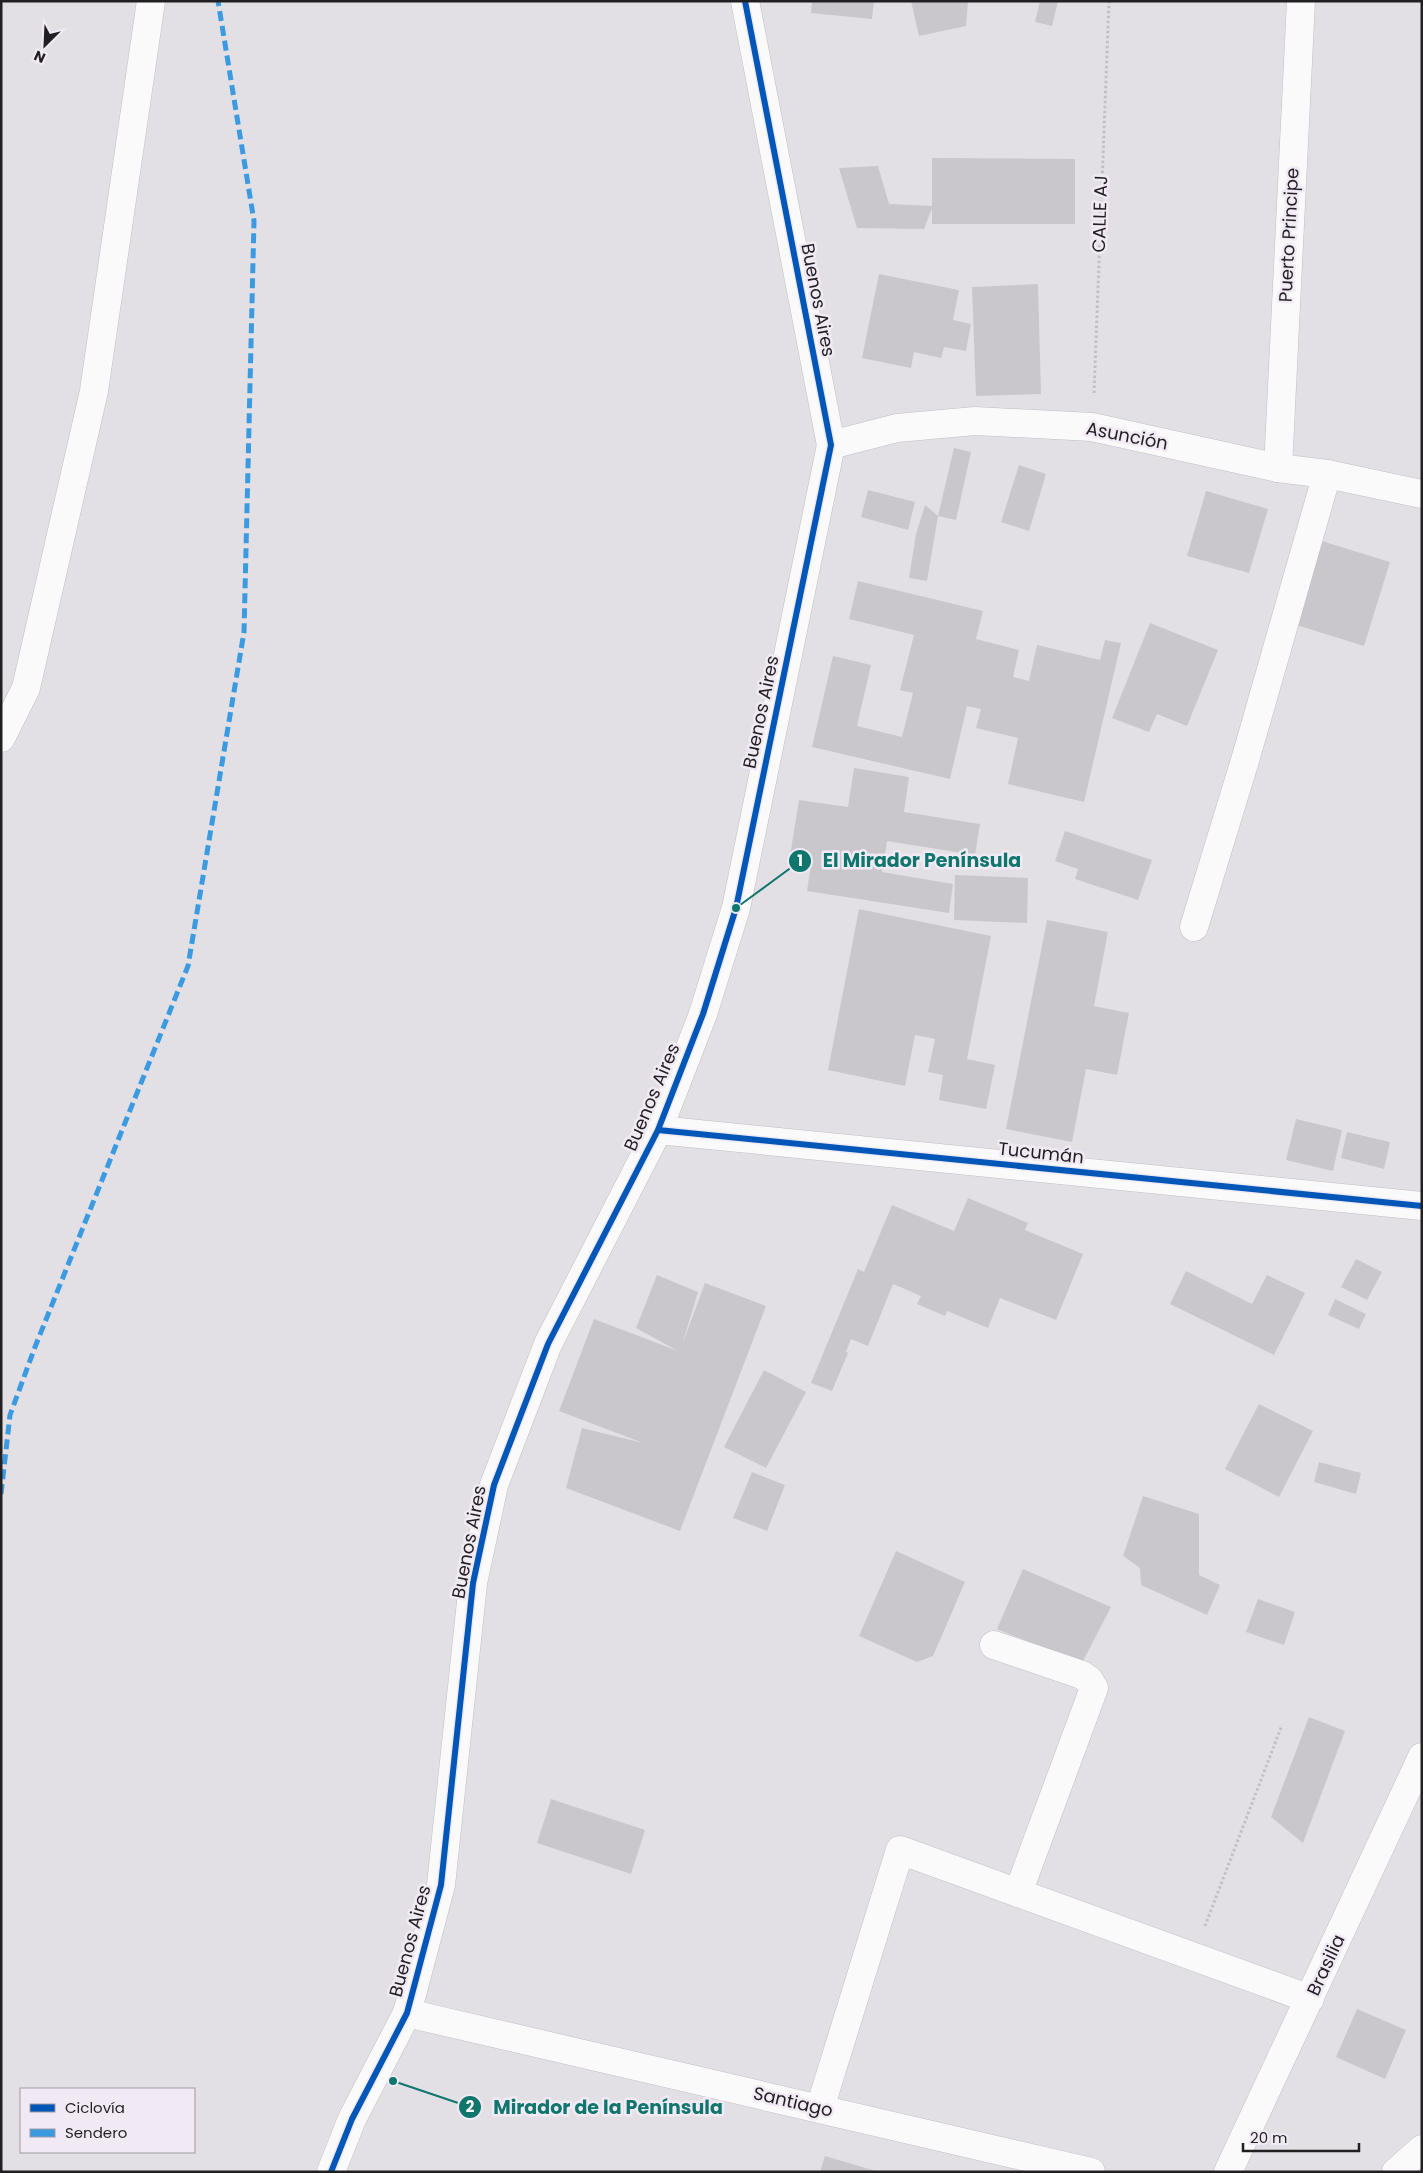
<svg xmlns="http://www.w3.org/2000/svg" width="1423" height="2173" viewBox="0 0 1423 2173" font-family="Poppins,sans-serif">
<rect width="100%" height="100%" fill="#e3e0e5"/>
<path fill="#cac7cc" d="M 812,1 L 874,1 L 872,19 L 811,13 Z
M 911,1 L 968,2 L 966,26 L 919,36 Z
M 1040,1 L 1058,1 L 1052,26 L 1035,22 Z
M 932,158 L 1075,159 L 1075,224 L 932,224 Z
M 878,166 L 889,204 L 933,206 L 924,229 L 857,228 L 839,168 Z
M 879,274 L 959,290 L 953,320 L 971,324 L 966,351 L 944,347 L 941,358 L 914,352 L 911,368 L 862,358 Z
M 1038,284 L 1041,394 L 976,396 L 972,287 Z
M 954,448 L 971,452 L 956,520 L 938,516 L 927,581 L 909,578 L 916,534 L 925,505 L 938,516 Z
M 1019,465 L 1046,474 L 1029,531 L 1001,522 Z
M 868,490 L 915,502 L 908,530 L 861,517 Z
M 1206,491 L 1268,509 L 1249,573 L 1187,556 Z
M 1315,539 L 1390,562 L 1364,646 L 1290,623 Z
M 858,581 L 983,611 L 976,639 L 1019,650 L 1013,677 L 1029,681 L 1037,645 L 1100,660 L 1105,640 L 1121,643 L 1084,802 L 1008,784 L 1018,738 L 976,728 L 981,709 L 967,706 L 950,779 L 812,747 L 833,656 L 871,665 L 857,726 L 902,737 L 913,693 L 900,690 L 914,635 L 849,619 Z
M 1150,623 L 1218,650 L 1187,726 L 1157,714 L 1149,732 L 1112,718 Z
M 854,768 L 909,777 L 904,812 L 980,824 L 975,855 L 887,841 L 882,872 L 953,884 L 949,913 L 807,891 L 811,865 L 789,862 L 799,800 L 848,807 Z
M 1065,831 L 1152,860 L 1138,900 L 1075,879 L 1078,869 L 1055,861 Z
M 955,875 L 1028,878 L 1027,923 L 954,920 Z
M 859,909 L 991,936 L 967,1059 L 995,1065 L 986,1109 L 939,1100 L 943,1075 L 928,1072 L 935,1039 L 915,1035 L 905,1086 L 828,1070 Z
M 1047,920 L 1108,932 L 1094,1006 L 1129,1013 L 1117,1075 L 1086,1069 L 1072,1142 L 1006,1129 Z
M 1296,1119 L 1342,1130 L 1333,1171 L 1286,1160 Z
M 1347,1132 L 1390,1142 L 1384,1169 L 1341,1158 Z
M 968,1198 L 1028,1223 L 1025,1230 L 1083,1254 L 1056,1320 L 1000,1298 L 988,1328 L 947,1311 L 945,1316 L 917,1304 L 921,1296 L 893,1284 L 868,1346 L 851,1339 L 846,1352 L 848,1353 L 832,1391 L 811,1383 L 858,1269 L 864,1272 L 892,1205 L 954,1231 Z
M 1356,1259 L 1382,1272 L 1367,1300 L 1341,1287 Z
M 1186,1271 L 1252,1304 L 1267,1275 L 1305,1293 L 1274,1355 L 1170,1304 Z
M 657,1275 L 698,1292 L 682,1345 L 705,1283 L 766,1306 L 680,1531 L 566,1488 L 582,1428 L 643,1443 L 559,1411 L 594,1319 L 678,1351 L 636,1328 Z
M 1335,1299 L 1366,1314 L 1359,1329 L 1328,1315 Z
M 764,1370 L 806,1392 L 766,1468 L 724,1447 Z
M 1259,1404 L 1313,1431 L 1279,1497 L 1225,1469 Z
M 1319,1462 L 1361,1473 L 1356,1494 L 1314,1482 Z
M 752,1472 L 785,1485 L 767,1531 L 733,1518 Z
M 1143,1496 L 1199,1514 L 1199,1575 L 1220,1585 L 1207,1615 L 1141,1585 L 1140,1568 L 1123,1556 Z
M 896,1551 L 965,1582 L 933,1656 L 917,1662 L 859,1636 Z
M 1023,1569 L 1111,1607 L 1082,1663 L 997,1629 Z
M 1258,1599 L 1295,1612 L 1284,1645 L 1246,1632 Z
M 1309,1717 L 1345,1731 L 1303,1843 L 1271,1817 Z
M 551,1799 L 645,1830 L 631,1874 L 537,1843 Z
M 1357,2009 L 1406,2030 L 1385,2079 L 1336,2057 Z
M 825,2156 L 876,2171 L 876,2172 L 820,2172 Z"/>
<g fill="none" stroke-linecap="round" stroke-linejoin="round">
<g stroke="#c1bec2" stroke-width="29">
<path id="minor" d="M 745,1 L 831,445
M 1278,468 L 1301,1
M 1,738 L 26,688 L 94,391 L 151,1
M 1194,927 L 1246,757 L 1327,474
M 658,1130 L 1422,1206
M 994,1645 L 1082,1675 L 1089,1680 L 1094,1688 L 1018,1893
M 407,2013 L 1091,2172
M 820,2108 L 900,1850 L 1310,1999
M 1228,2172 L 1422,1757
M 1396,2172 L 1422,2149"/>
</g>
<g stroke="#c1bec2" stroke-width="29">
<path id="tertiary" d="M 331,2172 L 352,2119 L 407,2013 L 441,1885 L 473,1583 L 494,1485 L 548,1344 L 658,1130 L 703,1014 L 736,908 L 831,445 L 897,428 L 975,421 L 1092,427 L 1278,468 L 1327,474 L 1422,494"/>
</g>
<path stroke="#c1c0c1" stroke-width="3" stroke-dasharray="2.5 2.5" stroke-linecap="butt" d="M 1094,393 L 1109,1
M 1205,1926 L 1282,1725"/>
<use href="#minor" stroke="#fbfafb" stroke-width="28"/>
<use href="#tertiary" stroke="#fbfafb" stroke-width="28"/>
<path stroke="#3c9be0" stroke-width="5" stroke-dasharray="10 5" stroke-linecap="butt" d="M 1,1494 L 10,1415 L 35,1347 L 188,966 L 244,632 L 254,221 L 218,1"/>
<g stroke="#f1eaf5" stroke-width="9">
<path id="cycleway" d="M 658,1130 L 1422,1206
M 331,2172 L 352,2119 L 407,2013 L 441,1885 L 473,1583 L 494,1485 L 548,1344 L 658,1130 L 703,1014 L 736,908 L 831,445 L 745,1"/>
</g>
<use href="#cycleway" stroke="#0057b8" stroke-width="6"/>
</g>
<g text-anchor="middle" stroke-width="5" stroke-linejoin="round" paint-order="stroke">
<g font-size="18" fill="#221f23" stroke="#f1eaf5">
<text transform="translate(1100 214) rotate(-88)" y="6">CALLE AJ</text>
<text transform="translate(1289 235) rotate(-87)" y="6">Puerto Principe</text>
<text transform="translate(818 300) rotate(79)" y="6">Buenos Aires</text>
<text transform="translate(1127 436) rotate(11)" y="6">Asunción</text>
<text transform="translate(761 712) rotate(-78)" y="6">Buenos Aires</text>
<text transform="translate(652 1097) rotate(-67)" y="6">Buenos Aires</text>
<text transform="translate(1041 1153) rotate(6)" y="6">Tucumán</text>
<text transform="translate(469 1542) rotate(-79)" y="6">Buenos Aires</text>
<text transform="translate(410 1941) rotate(-75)" y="6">Buenos Aires</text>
<text transform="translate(1326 1965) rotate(-65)" y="6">Brasilia</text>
<text transform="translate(793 2102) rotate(13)" y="6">Santiago</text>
</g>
</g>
<path fill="none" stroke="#0f766e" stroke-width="2" d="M736 908L800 861M393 2081L470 2107"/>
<g fill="#0f766e" stroke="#f1eaf5" stroke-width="2">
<circle cx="736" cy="908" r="5"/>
<circle cx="393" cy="2081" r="5"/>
<circle cx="800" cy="861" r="12"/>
<circle cx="470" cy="2107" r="12"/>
</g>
<g font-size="15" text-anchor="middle" font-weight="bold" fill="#fff">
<text x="800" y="866">1</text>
<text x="470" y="2112">2</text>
</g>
<g font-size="19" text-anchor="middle" font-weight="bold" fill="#0f766e" stroke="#f1eaf5" stroke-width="5" stroke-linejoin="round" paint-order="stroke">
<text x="922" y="867">El Mirador Península</text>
<text x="608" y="2114">Mirador de la Península</text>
</g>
<rect width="1423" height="2173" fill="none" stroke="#221f23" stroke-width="5"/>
<rect x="20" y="2088" width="175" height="65" fill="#f1eaf5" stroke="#9e99a1"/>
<rect x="30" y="2104" width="25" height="8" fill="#0057b8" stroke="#9e99a1"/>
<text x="65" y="2113" font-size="15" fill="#221f23">Ciclovía</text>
<rect x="30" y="2129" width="25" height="8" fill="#3c9be0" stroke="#9e99a1"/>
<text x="65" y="2138" font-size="15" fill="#221f23">Sendero</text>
<g transform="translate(45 45) rotate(204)" stroke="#f1eaf5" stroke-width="4" paint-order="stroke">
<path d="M0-4L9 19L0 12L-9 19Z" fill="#221f23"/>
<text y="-8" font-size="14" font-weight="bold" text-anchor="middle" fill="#221f23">N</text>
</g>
<path d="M1243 2143v8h116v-8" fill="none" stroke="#221f23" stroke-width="2.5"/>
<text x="1250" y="2143" font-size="15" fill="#221f23" stroke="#f1eaf5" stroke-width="4" paint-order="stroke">20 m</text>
</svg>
